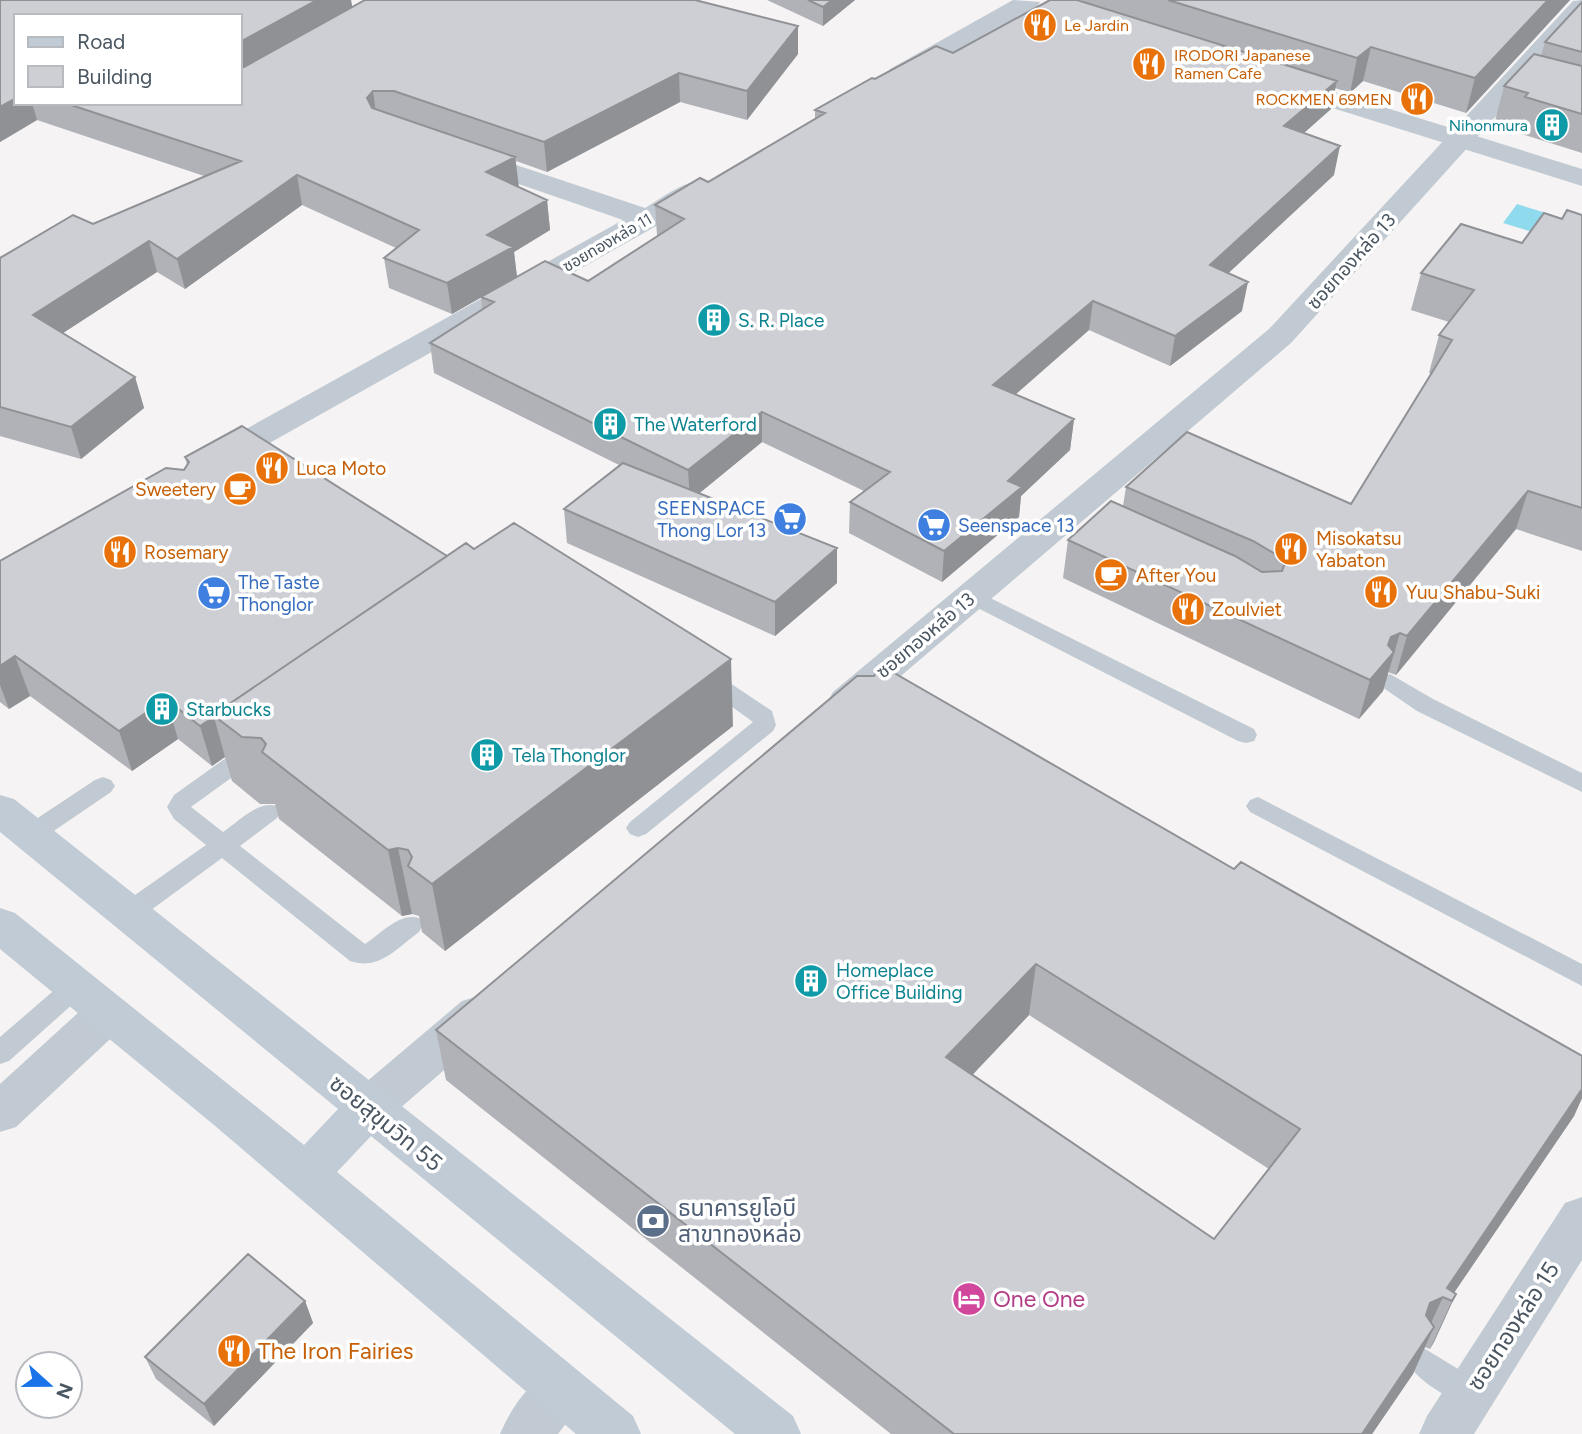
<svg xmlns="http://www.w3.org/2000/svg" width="1582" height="1434" viewBox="0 0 1582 1434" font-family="Figtree,'Noto Sans Thai',sans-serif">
<rect width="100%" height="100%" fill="#f5f3f3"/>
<path fill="#90daee" d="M 1517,204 L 1582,224 L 1582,247 L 1503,223 Z"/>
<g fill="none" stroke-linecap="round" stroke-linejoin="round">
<path fill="#c1cad2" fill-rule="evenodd" d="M 972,589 L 1254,729 L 1257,735 L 1254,741 L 1246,743 L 1238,741 L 964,601 L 961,596 L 964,591 Z
M 707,670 L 715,673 L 772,711 L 776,725 L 773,731 L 646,834 L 638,837 L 630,834 L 626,828 L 630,822 L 753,722 L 699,683 L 696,678 L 699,673 Z
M 1390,674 L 1433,699 L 1582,773 L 1582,792 L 1417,711 L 1382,687 L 1379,682 L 1382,677 Z
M 252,743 L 260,745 L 264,751 L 260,757 L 191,807 L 223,832 C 238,822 258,800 277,806 L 281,812 L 277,818 L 240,846 L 365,944 C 381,934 399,912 419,918 L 423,925 L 419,932 C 397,948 379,971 350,961 L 222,858 L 136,921 L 127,924 L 118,921 L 115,914 L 118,907 L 206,845 L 174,819 L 167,807 L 174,795 L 244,745 Z
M 103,777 L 111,780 L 115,786 L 111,792 L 39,841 L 30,844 L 21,841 L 18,835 L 21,829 L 95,780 Z
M 1258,797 L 1582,964 L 1582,986 L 1250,812 L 1246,806 L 1250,800 Z
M 75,977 L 84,980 L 88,987 L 84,994 L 9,1061 L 0,1064 L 0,1037 L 66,980 Z
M 1422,1347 L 1481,1383 L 1485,1393 L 1481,1403 L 1470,1407 C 1450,1399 1416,1381 1407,1361 L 1411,1351 Z"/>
<path fill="#c1cad2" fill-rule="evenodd" d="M 1013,0 L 1040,2 L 1037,7 L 908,81 L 899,83 L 890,81 L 886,75 L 890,69 Z
M 1284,76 L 1582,169 L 1582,186 L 1275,90 L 1271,84 L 1275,78 Z
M 468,149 L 645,208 C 664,197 688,176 711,182 L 715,188 L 711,194 L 658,225 L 225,468 L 213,471 L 201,468 L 196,461 L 201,454 L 623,220 L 458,163 L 454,157 L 458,151 Z
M 107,996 L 123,1001 L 129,1014 L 123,1027 L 16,1127 L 0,1132 L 0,1084 L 91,1001 Z
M 1582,1197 L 1582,1260 L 1474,1434 L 1419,1434 L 1427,1416 L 1565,1203 Z
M 561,1365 L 579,1372 L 587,1389 L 579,1406 L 558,1434 L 500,1434 C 512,1406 533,1376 561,1365 Z"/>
<path fill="#c1cad2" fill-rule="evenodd" d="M 1582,0 L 1582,21 L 1291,343 L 861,710 L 847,714 L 833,710 L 828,701 L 833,692 L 1269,329 L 1573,1 Z
M 478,996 L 494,1001 L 500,1014 L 494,1027 L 384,1122 L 368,1127 L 352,1122 L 345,1108 L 352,1094 L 462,1001 Z"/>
<path fill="#c1cbd6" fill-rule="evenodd" d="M 0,795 L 14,799 L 793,1416 L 801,1434 L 735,1434 L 371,1136 L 337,1172 L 633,1416 L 641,1434 L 576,1434 L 214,1125 L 0,949 L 0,908 L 15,913 L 304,1145 L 338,1109 L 0,832 Z"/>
</g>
<path fill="#b0b2b7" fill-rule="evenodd" d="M 0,0 L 351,0 L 352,7 L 365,0 L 695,0 L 798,26 L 798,54 L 747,120 L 680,102 L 547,172 L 516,161 L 518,187 L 547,200 L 550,230 L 514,252 L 517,277 L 452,314 L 389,288 L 384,258 L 396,248 L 302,205 L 185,289 L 157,272 L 63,333 L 135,377 L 144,408 L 81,459 L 0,436 L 0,258 L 73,215 L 93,224 L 204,176 L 37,120 L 0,142 ZM 16,16 L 240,16 L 240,103 L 16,103 Z
M 767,0 L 855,0 L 823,26 Z
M 1082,0 L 1570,0 L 1466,113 L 1363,81 L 1350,93 L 1335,88 L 1331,109 L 1304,133 L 1334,175 L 1228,273 L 1242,311 L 1170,366 L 1089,330 L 1015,395 L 1074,419 L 1070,450 L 1021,496 L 1019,517 L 942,582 L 849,533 L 850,502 L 864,491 L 762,442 L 699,493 L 837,583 L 775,636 L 567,543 L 564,509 L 619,465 L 434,373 L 430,343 L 482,309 L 481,297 L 588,281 L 659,236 L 657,235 L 655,205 L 708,182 L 815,119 L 815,110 L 875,79 L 953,53 L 1082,2 Z
M 1582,2 L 1582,153 L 1515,132 L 1516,128 L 1495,121 L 1504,86 L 1541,56 L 1545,42 Z
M 1582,215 L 1582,551 L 1516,529 L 1396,675 L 1388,672 L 1383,691 L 1359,719 L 1063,578 L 1068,540 L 1123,506 L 1126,487 L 1351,504 L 1431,374 L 1429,373 L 1439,335 L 1449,322 L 1411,310 L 1421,273 L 1522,243 L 1562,219 Z
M 185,457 L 447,556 L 733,726 L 445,951 L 422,932 L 419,916 L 412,914 L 402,916 L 279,819 L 275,804 L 260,804 L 232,781 L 225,757 L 212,766 L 178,739 L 132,771 L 30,696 L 9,709 L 0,702 L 0,561 L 184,470 L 187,465 Z
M 1234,869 L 1582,1056 L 1582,1098 L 1574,1116 L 1454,1293 L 1456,1294 L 1434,1342 L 1430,1349 L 1425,1347 L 1413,1374 L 1372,1434 L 891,1434 L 446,1080 L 436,1030 ZM 1029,1015 L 1269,1169 L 1214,1239 L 973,1074 Z
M 305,1301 L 313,1323 L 214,1426 L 156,1379 L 145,1357 Z"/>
<path fill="#909195" d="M 317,0 L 351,0 L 353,11 L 240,74 L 240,42 Z
M 832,0 L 855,0 L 823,26 L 823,7 Z
M 1548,0 L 1570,0 L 1466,113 L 1475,78 Z
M 798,26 L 798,54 L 747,120 L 747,91 Z
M 1371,47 L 1363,81 L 1350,93 L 1357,58 Z
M 679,73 L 680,102 L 547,172 L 544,142 Z
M 1337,81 L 1331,109 L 1279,155 L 1284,126 Z
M 373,91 L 377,120 L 367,98 Z
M 16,98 L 16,103 L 32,103 L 37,120 L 0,142 L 0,107 Z
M 1340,146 L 1334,175 L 1205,295 L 1210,265 Z
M 515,157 L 519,187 L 486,172 Z
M 297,175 L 302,205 L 185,289 L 177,259 Z
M 547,200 L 550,230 L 514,252 L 517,277 L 452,314 L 447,283 L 487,235 Z
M 149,241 L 157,272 L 43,346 L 33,315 Z
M 1248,282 L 1242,311 L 1170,366 L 1175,336 Z
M 1093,301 L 1089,330 L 991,416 L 993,385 Z
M 135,377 L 144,408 L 81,459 L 71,427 Z
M 762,412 L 762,442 L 690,501 L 688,470 Z
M 1074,419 L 1070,450 L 1021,496 L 1019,517 L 942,582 L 944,551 L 1008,481 Z
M 1528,491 L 1516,529 L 1396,675 L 1407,636 Z
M 837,548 L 837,583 L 775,636 L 775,602 Z
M 1400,633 L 1383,691 L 1359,719 L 1370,680 L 1391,637 Z
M 15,656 L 30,696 L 9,709 L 0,685 L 0,666 Z
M 731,659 L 733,726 L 445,951 L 432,884 Z
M 166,699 L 178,739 L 132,771 L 119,731 Z
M 214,717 L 225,757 L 212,766 L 200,726 Z
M 398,848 L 412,914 L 402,916 L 388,850 Z
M 1036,964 L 1029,1015 L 942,1107 L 946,1057 Z
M 1582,1089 L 1582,1098 L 1574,1116 L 1449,1300 L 1447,1288 Z
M 1456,1294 L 1434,1342 L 1430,1349 L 1452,1301 Z
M 1443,1297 L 1421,1345 L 1409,1350 L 1430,1303 Z
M 305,1301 L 313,1323 L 214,1426 L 204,1404 Z
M 1434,1327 L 1413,1374 L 1372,1434 L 1362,1434 Z"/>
<path fill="#cdcfd5" stroke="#909195" stroke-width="2" fill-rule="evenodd" d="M 0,0 L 317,0 L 240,42 L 240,16 L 16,16 L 16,98 L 0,107 Z
M 365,0 L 695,0 L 798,26 L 747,91 L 679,73 L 544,142 L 394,91 L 373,91 L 367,98 L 372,108 L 515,157 L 486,172 L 547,200 L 487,235 L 513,247 L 447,283 L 384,258 L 419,230 L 297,175 L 177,259 L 149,241 L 33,315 L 135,377 L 71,427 L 0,407 L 0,258 L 73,215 L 93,224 L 241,161 L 65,103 L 240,103 L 240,68 L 244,67 Z
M 808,0 L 832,0 L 823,7 Z
M 1050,0 L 1077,0 L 1337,81 L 1284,126 L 1340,146 L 1210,265 L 1248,282 L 1175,336 L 1093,301 L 993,385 L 1074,419 L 1008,481 L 1022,487 L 944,551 L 850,502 L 890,472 L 762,412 L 688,470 L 430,343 L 494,302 L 481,297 L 545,261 L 588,281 L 684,219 L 655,205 L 700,178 L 708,182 L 825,113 L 815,110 L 872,78 L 875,79 L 936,46 L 953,53 Z
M 1168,0 L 1548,0 L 1475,78 L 1371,47 L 1357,58 Z
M 1582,2 L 1582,52 L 1545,42 Z
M 1534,54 L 1582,66 L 1582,114 L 1525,97 L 1528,93 L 1504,86 Z
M 1567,210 L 1582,215 L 1582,508 L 1528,491 L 1407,636 L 1400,633 L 1391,637 L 1388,645 L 1394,652 L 1370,680 L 1068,540 L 1111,501 L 1235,556 L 1262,572 L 1282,571 L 1285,563 L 1282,558 L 1253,541 L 1126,487 L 1187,432 L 1351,504 L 1452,340 L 1439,335 L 1474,290 L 1421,273 L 1461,224 L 1522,243 L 1544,213 L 1562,219 Z
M 242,426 L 447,556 L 213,715 L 214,717 L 200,726 L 166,699 L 119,731 L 15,656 L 0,666 L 0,561 L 166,468 L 184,470 L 189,462 L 185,457 Z
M 623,463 L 837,548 L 775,602 L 564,509 Z
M 514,523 L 731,659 L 432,884 L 408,866 L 412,857 L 408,850 L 398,848 L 388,850 L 262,752 L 266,744 L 261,738 L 242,737 L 213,715 L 466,543 L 474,549 Z
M 879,666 L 882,666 L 1234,869 L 1241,862 L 1582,1056 L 1582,1089 L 1447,1288 L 1456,1294 L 1452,1301 L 1443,1297 L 1430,1303 L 1426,1315 L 1434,1327 L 1362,1434 L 954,1434 L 436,1030 L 857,676 L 874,676 ZM 1036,964 L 1300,1129 L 1214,1239 L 946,1057 Z
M 248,1254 L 305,1301 L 204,1404 L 145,1357 Z"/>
<defs>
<g id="restaurant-disc" transform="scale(1.75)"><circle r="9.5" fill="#e8710a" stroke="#fff"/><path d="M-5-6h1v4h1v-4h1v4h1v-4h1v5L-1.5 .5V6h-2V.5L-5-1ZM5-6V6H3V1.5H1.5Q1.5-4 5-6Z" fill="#fff"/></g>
<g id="building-disc" transform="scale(1.75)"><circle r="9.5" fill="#0f9aa8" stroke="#fff"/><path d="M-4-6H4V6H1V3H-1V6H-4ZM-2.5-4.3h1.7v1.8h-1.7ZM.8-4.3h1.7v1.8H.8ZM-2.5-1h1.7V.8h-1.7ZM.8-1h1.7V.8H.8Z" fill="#fff"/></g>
<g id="cafe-disc" transform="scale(1.75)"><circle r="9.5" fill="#e8710a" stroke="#fff"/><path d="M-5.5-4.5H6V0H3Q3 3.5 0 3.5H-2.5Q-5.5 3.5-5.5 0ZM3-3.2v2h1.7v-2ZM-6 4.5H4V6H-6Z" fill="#fff"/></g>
<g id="supermarket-disc" transform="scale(1.75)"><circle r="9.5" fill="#3f7fe0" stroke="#fff"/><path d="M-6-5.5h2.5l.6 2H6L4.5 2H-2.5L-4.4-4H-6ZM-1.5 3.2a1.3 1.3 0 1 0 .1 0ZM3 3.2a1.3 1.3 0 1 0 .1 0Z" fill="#fff"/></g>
<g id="bank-disc" transform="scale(1.75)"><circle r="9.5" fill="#5c6f8a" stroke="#fff"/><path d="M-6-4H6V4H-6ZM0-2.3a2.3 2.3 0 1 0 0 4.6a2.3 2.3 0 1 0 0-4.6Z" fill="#fff"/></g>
<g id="hotel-disc" transform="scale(1.75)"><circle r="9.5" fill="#d1479c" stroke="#fff"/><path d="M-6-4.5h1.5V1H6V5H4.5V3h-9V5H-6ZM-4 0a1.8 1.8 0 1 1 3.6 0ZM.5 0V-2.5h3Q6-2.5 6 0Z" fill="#fff"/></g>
</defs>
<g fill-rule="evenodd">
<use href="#restaurant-disc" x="1040" y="25"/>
<use href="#restaurant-disc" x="1149" y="64"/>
<use href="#restaurant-disc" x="1417" y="99"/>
<use href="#building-disc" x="1552" y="125"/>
<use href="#building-disc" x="714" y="320"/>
<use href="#building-disc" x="610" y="424"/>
<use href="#restaurant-disc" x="272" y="468"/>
<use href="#cafe-disc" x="240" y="489"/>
<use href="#supermarket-disc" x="790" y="519"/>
<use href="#supermarket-disc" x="934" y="525"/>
<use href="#restaurant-disc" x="1291" y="549"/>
<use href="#restaurant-disc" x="120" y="552"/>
<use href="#cafe-disc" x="1111" y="575"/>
<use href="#restaurant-disc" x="1381" y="592"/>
<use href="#supermarket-disc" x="214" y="593"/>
<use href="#restaurant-disc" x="1188" y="609"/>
<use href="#building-disc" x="162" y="709"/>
<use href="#building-disc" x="487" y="755"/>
<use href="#building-disc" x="811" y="981"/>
<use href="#bank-disc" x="653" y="1221"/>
<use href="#hotel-disc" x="969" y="1299"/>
<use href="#restaurant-disc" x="234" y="1351"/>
</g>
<g text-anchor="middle" stroke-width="7" stroke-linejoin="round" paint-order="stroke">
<g font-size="16" fill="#c56008" stroke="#fff" text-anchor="start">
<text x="1064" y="31">Le Jardin</text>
<text x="1174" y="61">IRODORI Japanese<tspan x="1174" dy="18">Ramen Cafe</tspan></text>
<text x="1392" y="105" text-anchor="end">ROCKMEN 69MEN</text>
</g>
<g font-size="16" fill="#0d838f" stroke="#fff" text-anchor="end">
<text x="1528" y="131">Nihonmura</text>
</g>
<g font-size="16" fill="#4a5661" stroke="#fff">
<text transform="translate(607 242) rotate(-30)" y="6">ซอยทองหล่อ 11</text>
</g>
<g font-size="19" fill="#4a5661" stroke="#fff">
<text transform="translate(1351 261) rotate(-48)" y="7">ซอยทองหล่อ 13</text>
<text transform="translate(925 635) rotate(-40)" y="7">ซอยทองหล่อ 13</text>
</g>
<g font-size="19" fill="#0d838f" stroke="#fff" text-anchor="start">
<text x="738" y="327">S. R. Place</text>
<text x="634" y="431">The Waterford</text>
<text x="186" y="716">Starbucks</text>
<text x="512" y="762">Tela Thonglor</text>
<text x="836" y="977">Homeplace<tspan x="836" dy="22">Office Building</tspan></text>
</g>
<g font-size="19" fill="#c56008" stroke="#fff" text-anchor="start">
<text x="296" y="475">Luca Moto</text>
<text x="216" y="496" text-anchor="end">Sweetery</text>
<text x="1316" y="545">Misokatsu<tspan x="1316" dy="22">Yabaton</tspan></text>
<text x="144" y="559">Rosemary</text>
<text x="1136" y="582">After You</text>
<text x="1406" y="599">Yuu Shabu-Suki</text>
<text x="1212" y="616">Zoulviet</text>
</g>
<g font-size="19" fill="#366cbe" stroke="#fff" text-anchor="start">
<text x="766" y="515" text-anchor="end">SEENSPACE<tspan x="766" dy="22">Thong Lor 13</tspan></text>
<text x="958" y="532">Seenspace 13</text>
<text x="238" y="589">The Taste<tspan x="238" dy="22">Thonglor</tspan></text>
</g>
<g font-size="23" fill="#4a5661" stroke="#fff">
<text transform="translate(386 1123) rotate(39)" y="8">ซอยสุขุมวิท 55</text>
<text transform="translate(1513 1326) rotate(-57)" y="8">ซอยทองหล่อ 15</text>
</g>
<g font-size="23" fill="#4e5e75" stroke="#fff" text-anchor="start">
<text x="678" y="1216">ธนาคารยูโอบี<tspan x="678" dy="26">สาขาทองหล่อ</tspan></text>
</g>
<g font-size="23" fill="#b23c85" stroke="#fff" text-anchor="start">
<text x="993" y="1307">One One</text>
</g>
<g font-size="23" fill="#c56008" stroke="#fff" text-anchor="start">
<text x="258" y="1359">The Iron Fairies</text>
</g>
</g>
<rect x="14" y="14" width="228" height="91" fill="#ffffff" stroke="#b7bbc0" stroke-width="2"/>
<rect x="28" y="37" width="35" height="10" fill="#c1cbd6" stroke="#b7bbc0" stroke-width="2"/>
<text x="77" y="49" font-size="21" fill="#4a5661">Road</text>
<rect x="28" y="66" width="35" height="21" fill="#cdcfd5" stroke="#b7bbc0" stroke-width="2"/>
<text x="77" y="84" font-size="21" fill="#4a5661">Building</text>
<g transform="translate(49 1385) rotate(111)"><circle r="33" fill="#ffffff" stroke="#b7bbc0" stroke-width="2"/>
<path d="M0-5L12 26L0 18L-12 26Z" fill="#1a73e8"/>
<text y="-10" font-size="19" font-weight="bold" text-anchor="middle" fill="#4a5661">N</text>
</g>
</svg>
